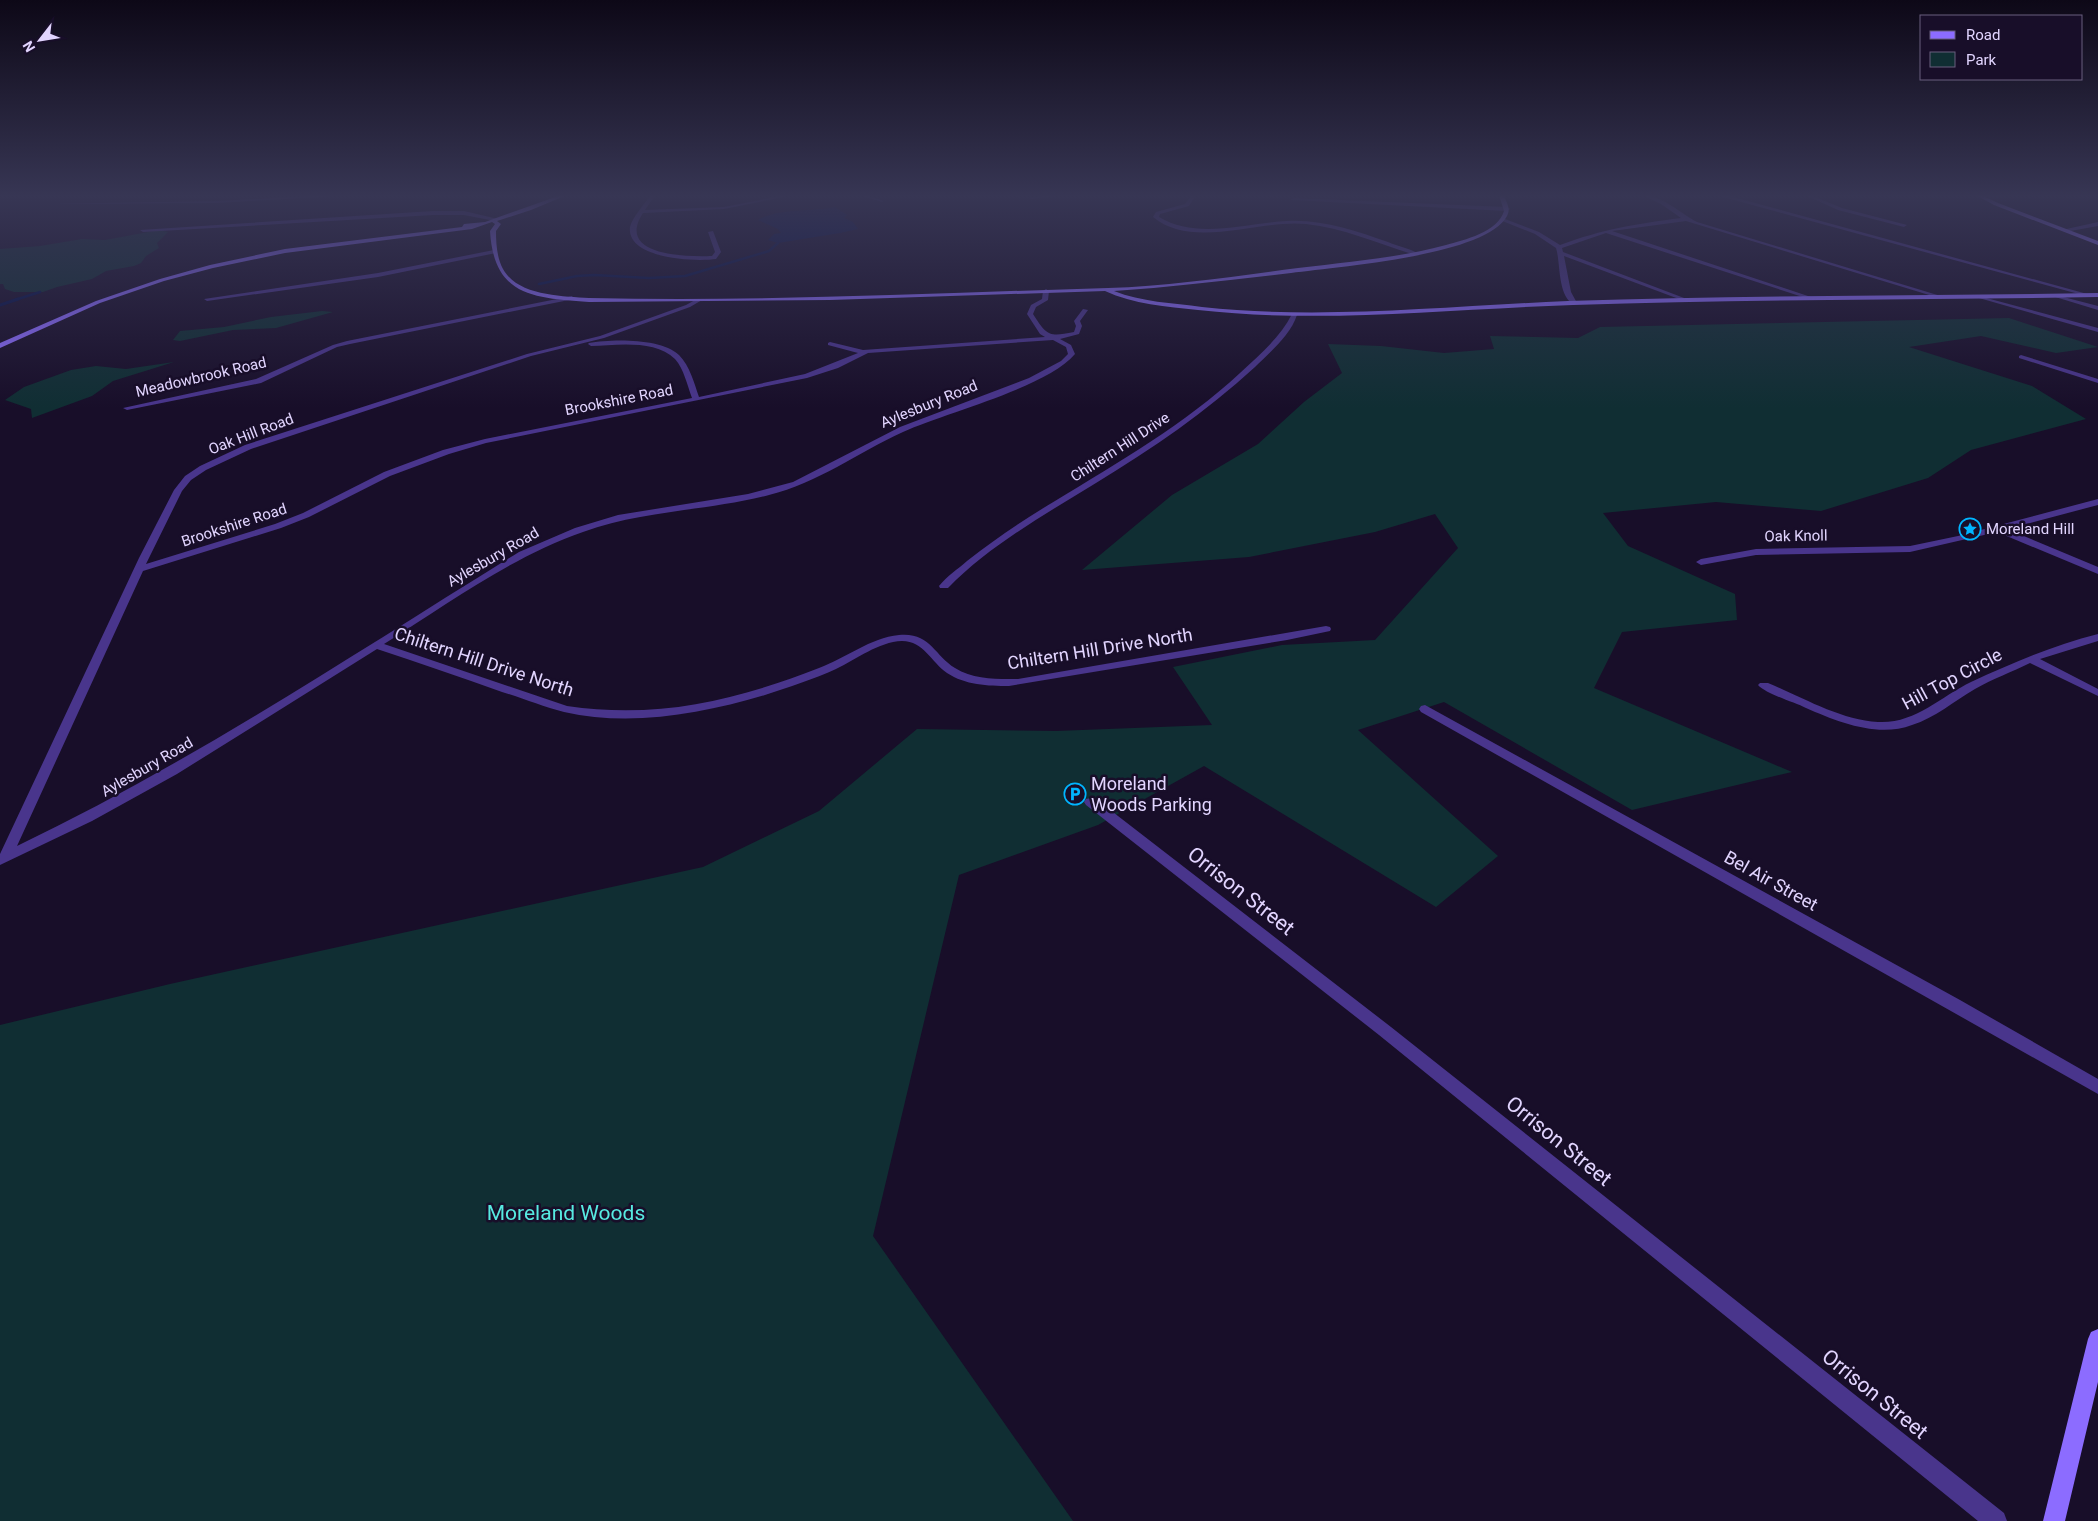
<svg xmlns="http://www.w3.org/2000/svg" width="2098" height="1521" viewBox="0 0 2098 1521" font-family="Roboto,sans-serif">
<rect width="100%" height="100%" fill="#180e29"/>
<path fill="#102e33" d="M 159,230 L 168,232 L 157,243 L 159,248 L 146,256 L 141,263 L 134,266 L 106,271 L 92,279 L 57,287 L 43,292 L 14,292 L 5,289 L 3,284 L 0,284 L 0,249 L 40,246 L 82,239 L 105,240 Z
M 322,311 L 333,312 L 276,328 L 233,330 L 180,341 L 173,340 L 180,331 L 224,327 L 271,317 Z
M 2009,318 L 2098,347 L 2056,353 L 1981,336 L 1909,347 L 2032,386 L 2086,419 L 1971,450 L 1928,478 L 1821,511 L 1716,502 L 1603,513 L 1628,546 L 1735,594 L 1737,620 L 1622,632 L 1594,688 L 1792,772 L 1632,810 L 1444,702 L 1358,730 L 1498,856 L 1436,907 L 1204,766 L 1098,825 L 959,875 L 873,1236 L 1073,1521 L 0,1521 L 0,1025 L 170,984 L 703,867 L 819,811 L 917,729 L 1056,731 L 1212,725 L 1173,667 L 1282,645 L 1375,640 L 1458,548 L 1435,514 L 1375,532 L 1249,557 L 1082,570 L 1172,495 L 1258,444 L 1304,402 L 1342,373 L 1328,344 L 1381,346 L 1444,353 L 1494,349 L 1490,336 L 1578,338 L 1600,327 Z
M 174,362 L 113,381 L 92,396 L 32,418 L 31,409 L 5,400 L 24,387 L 71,370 L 96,366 L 126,369 Z"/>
<path fill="#06124a" d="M 835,207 L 847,215 L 844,218 L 853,222 L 858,229 L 840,233 L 778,243 L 768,240 L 774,234 L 781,233 L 778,229 L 758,220 C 778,208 812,212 835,207 Z"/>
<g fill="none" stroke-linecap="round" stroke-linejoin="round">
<path stroke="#06124a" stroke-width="2.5" d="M 539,284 L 577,276 L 594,275 L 649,278 L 685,276 L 769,251 L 778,243
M 15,300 L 40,292"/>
<path stroke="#06124a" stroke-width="3" d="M 0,305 L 18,299"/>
<path fill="#49358c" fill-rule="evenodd" d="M 331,195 L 355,195 L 215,203 L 45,204 L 215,201 Z
M 651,195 L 655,195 L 645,210 L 724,207 L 785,195 L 793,195 L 724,209 L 643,213 C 615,256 686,257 712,256 L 715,252 L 708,232 L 713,231 L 721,252 L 716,259 C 695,262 626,259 630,227 C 632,218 645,203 651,195 Z
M 859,195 L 865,195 L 884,201 L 882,202 Z
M 1053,195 L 1068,195 L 1031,199 L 1029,198 Z
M 1192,195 L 1196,195 L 1189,206 L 1160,214 L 1159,217 C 1197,240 1245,223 1287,221 C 1322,219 1356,231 1388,242 C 1397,246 1409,248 1417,253 L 1412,254 C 1377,243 1343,228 1306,224 C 1260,219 1193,250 1153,217 L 1156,212 L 1185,204 Z
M 1642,195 C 1662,195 1680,213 1697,222 L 1944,297 L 1939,298 L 1686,221 L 1612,231 L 1817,299 L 1812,300 L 1606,233 L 1562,248 L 1563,252 L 1692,301 L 1687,302 L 1564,256 L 1571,292 L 1577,303 L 1574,305 C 1557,295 1561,264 1556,248 L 1535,234 L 1500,220 L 1505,219 L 1539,232 L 1560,245 C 1603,229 1636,224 1681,218 L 1661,204 Z
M 1724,195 L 1736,195 L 1733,197 L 2091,295 L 2086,296 L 1723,197 Z
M 1805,195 L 1810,195 L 1842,208 L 1907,225 L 1904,227 L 1838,210 Z
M 2019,195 L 2017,196 L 1980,197 L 1982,196 Z
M 1293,198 L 1507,207 L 1510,209 L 1507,211 L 1291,200 Z
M 433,211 L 464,211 L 498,219 L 495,221 L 464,215 L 433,215 L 143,232 L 140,230 Z
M 2098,222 L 2098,226 L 2065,232 L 2062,230 Z
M 494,250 L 496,253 L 378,277 L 207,301 L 204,299 L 378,273 Z
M 1046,289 L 1049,291 L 1048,300 L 1036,307 L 1033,314 C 1047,336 1049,337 1074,332 L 1076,326 L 1074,321 L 1083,309 L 1088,310 L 1080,321 L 1082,326 L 1079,334 L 1060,339 L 1071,345 L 1075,354 C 1046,388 947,412 903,432 C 857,453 818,483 769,495 C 708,511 643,510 583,532 C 511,557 448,604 384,644 L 567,706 C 658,719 734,701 819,668 C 846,658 870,638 899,635 C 930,632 934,655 955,668 C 974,680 997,679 1018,679 L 1326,626 L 1330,627 L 1331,629 L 1330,631 L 1287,640 L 1009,686 C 988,686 965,685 947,673 C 931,662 924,641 902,641 C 878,642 857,659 836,669 C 814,679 789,687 765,695 C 701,714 630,727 564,712 C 543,707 523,698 502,692 C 461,677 419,663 377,649 L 177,774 L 92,821 L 0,865 L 0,854 L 139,558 L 174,490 L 185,476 L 200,466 L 245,445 L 527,354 L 600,336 L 686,305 L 697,299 L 702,300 L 690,307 L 604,338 L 531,356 L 251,449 L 206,470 L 191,480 L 182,491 L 146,564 L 275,524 L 303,513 L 384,472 L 443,450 L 485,439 L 692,398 C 687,385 684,369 675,359 C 655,339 616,345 591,346 L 588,344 L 589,343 C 612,339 661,338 679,355 C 690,366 694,383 699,397 L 805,374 L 858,353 L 828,345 L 828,343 L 830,342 L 863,350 L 1045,337 L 1040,334 L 1027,314 L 1031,305 L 1042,299 L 1043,291 ZM 1053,340 L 1066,347 L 1068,354 L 1061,361 L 1029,378 L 900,427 L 793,482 L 748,494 L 618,515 L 575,528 L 519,552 C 354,654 192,762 17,846 L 143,571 L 281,528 L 309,517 L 390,476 L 449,454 L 486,443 L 807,378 L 838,368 L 868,353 Z
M 2052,294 L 2098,306 L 2098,310 L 2052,296 Z
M 572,296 L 574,299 L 350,344 L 337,347 L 261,383 L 127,410 L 123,408 L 256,379 L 333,345 L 347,341 Z
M 1979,296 L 2098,328 L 2098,332 L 1979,298 Z
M 1292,314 L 1297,315 C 1290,336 1270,352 1255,367 C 1206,412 1152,449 1096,483 C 1044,515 990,545 948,588 L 940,588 L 939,586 C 947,576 958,569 967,561 C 997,538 1023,520 1055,501 C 1119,462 1185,424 1240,373 C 1259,355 1280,338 1292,314 Z
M 2021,355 L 2098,379 L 2098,383 L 2019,358 L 2019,356 Z
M 2098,499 L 2098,505 L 2007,529 L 2098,567 L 2098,574 L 1997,532 L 1910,552 L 1756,555 L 1701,565 L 1696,562 L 1701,559 L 1756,549 L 1910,546 L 1958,536 Z
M 2098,634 L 2098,641 L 2040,659 L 2098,689 L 2098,696 L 2030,663 C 2012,672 1992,679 1975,689 C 1954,701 1935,718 1912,725 C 1878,738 1838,722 1806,708 C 1794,702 1766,694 1758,685 L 1760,683 L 1768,683 C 1802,697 1840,720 1878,722 C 1915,724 1940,697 1971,682 C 2012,663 2054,645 2098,634 Z
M 1425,705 L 1960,1000 L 2098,1079 L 2098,1094 L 1421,712 L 1419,709 L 1421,706 Z
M 1091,798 L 1096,799 L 1391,1027 L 2004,1513 L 2007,1521 L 1978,1521 L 1379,1035 L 1086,805 L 1084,802 L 1086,799 Z"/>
<path fill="#8c6cff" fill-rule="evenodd" d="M 561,195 L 567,195 L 531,210 L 497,221 L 501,224 L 496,231 C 496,244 497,258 503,269 C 518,296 562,296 589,298 C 762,302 935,293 1108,288 C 1171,286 1235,276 1298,268 C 1347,262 1398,258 1446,245 C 1464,240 1498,232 1504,211 L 1499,195 L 1503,195 C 1507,202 1511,209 1507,216 C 1486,256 1335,267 1291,273 C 1232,280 1173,287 1114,291 C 1141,302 1173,303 1202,307 C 1323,320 1446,306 1568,301 C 1744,295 1921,296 2098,293 L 2098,297 C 1923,300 1748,299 1573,305 C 1448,309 1323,324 1198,310 C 1167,307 1133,304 1105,291 L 830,300 L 589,302 C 534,298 494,297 490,231 L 495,224 L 492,222 L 472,229 L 285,253 L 213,268 L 164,281 L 100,303 L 0,348 L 0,343 L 96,301 L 160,279 L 210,265 L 285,249 L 462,227 L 464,224 L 485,222 Z
M 1976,195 L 1981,195 L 1998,203 L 2098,241 L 2098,245 L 1994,205 Z
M 2098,1329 L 2098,1382 L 2065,1521 L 2043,1521 L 2088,1339 L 2091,1332 Z"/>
</g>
<linearGradient id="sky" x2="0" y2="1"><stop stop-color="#0d0817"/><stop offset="0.48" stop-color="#373654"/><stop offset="1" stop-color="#373654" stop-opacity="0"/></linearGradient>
<rect width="2098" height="408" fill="url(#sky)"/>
<defs>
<g id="sight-ring" transform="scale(1.125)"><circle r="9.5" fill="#180e29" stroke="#01b5ff" stroke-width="1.5"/><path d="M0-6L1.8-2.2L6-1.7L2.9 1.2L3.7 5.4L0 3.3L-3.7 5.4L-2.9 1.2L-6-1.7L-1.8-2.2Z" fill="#01b5ff"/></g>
<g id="parking-ring" transform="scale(1.125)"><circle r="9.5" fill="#180e29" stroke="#01b5ff" stroke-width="1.5"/><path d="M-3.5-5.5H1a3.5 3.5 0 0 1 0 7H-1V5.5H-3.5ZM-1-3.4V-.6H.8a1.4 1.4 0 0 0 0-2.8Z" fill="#01b5ff"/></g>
</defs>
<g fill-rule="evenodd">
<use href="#sight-ring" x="1970" y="529"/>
<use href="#parking-ring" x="1075" y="794"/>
</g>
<g text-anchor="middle" stroke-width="5" stroke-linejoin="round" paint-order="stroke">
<g font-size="15" fill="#e2d5ff" stroke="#180e29">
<text transform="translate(201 377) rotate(-13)" y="5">Meadowbrook Road</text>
<text transform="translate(619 400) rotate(-11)" y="5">Brookshire Road</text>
<text transform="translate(929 404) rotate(-22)" y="5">Aylesbury Road</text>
<text transform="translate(251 434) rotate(-21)" y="5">Oak Hill Road</text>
<text transform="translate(1120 447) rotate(-33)" y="5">Chiltern Hill Drive</text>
<text transform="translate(234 525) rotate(-18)" y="5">Brookshire Road</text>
<text transform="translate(1796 536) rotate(-1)" y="5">Oak Knoll</text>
<text transform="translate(493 557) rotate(-30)" y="5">Aylesbury Road</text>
<text transform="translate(147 767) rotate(-30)" y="5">Aylesbury Road</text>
</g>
<g font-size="15" fill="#e2d5ff" stroke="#180e29" text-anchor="start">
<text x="1986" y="534">Moreland Hill</text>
</g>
<g font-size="18" fill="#e2d5ff" stroke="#180e29">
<text transform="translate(1100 649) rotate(-9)" y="6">Chiltern Hill Drive North</text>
<text transform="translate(484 662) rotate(18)" y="6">Chiltern Hill Drive North</text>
<text transform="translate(1952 679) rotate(-28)" y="6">Hill Top Circle</text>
<text transform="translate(1771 881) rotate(29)" y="6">Bel Air Street</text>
</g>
<g font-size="18" fill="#e2d5ff" stroke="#180e29" text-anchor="start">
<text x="1091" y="790">Moreland<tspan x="1091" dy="21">Woods Parking</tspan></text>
</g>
<g font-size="21" fill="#e2d5ff" stroke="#180e29">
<text transform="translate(1241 891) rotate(38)" y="7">Orrison Street</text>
<text transform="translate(1559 1141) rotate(39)" y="7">Orrison Street</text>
<text transform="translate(1875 1394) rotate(39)" y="7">Orrison Street</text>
</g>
<g font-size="21" fill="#57eae1" stroke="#180e29">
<text x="566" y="1220">Moreland Woods</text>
</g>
</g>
<rect x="1920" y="15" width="162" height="65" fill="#180e29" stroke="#695e7f"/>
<rect x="1930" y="31" width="25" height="8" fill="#8c6cff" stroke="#695e7f"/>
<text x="1966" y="40" font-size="15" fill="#e2d5ff">Road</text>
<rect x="1930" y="52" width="25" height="15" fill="#102e33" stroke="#695e7f"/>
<text x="1966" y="65" font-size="15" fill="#e2d5ff">Park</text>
<g transform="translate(40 40) rotate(239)" stroke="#180e29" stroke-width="4" paint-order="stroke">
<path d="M0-4L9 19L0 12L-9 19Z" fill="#e2d5ff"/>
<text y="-8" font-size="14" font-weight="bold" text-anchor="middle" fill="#e2d5ff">N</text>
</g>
</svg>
